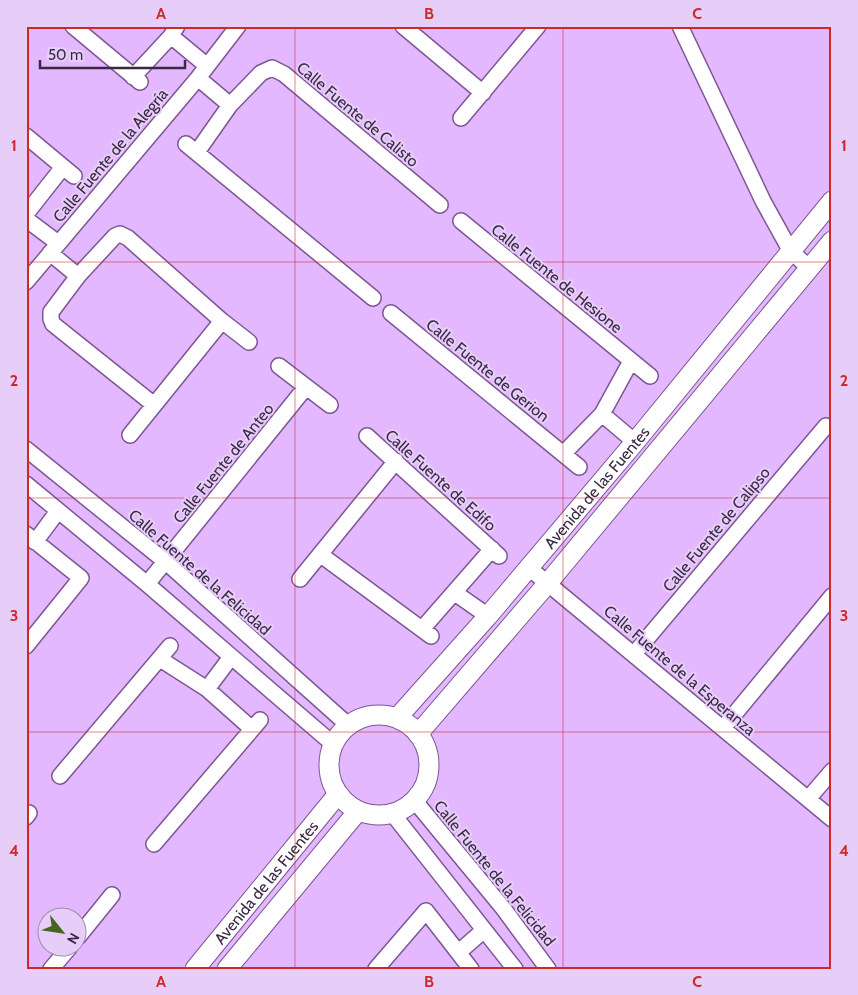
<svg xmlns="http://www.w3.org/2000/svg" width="858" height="995" viewBox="0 0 858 995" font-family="Cabin,sans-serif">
<rect width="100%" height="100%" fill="#e3b8fe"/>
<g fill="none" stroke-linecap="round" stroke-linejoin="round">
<g stroke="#7d5695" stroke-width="18">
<path id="minor" d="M 73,26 L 140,82
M 403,26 L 483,93
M 680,26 L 763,201 L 790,250 L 809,268
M 171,36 L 206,65
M 133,77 L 171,36 L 177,26
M 198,78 L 230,105
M 461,118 L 538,26
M 26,136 L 74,176
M 186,144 L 373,298
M 197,152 L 230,105 L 261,73 L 272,68 L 284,74 L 440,205
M 26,214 L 63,167
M 26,219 L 58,243
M 461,221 L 650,376
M 50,253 L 78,276
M 26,282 L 198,78 L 238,26
M 391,313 L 579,467
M 279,366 L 330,405
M 153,404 L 53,324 L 51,319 L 51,312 L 78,276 L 115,236 L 120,234 L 128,238 L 222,321 L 249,342
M 602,414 L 635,442
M 130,435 L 222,321
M 367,436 L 499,556
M 26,449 L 166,562 L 348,725
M 563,454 L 602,414 L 631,361
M 26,484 L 147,584 L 333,744
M 26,534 L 81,578 L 26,646
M 35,542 L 58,511
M 321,555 L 431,636
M 529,568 L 832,819
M 300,579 L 396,461
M 147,584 L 306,387
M 455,593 L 488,616
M 422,629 L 492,549
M 634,654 L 826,426
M 160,659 L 207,689 L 252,729
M 207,689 L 231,657
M 723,728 L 832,596
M 60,776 L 170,646
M 808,799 L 832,771
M 414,800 L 503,908 L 548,969
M 392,813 L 515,969
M 26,817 L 29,813
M 154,844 L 260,720
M 78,937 L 112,895
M 459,952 L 484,930
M 51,969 L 69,948
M 376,969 L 426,911 L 471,969"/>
</g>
<g stroke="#7d5695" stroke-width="21">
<g id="tertiary">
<circle cx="379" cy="765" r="50"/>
<path id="s1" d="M 397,718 L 488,616 L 635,442 L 832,201"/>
<path d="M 418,734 L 547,584 L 832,241"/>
<path id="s2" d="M 195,969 L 338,794"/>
<path d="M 227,969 L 358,811"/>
</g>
</g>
<use href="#minor" stroke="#fff" stroke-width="15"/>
<use href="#tertiary" stroke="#fff" stroke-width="19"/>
</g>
<path fill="none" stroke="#ce2829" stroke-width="1" stroke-opacity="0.55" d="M 295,26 L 295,969M 563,26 L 563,969M 26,262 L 832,262M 26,498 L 832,498M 26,732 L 832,732"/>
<g text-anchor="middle" stroke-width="4" stroke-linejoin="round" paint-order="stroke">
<g font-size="16" fill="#3a2944" stroke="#e7cef8">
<text transform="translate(358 114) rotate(40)" y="6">Calle Fuente de Calisto</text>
<text transform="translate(110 155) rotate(-50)" y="6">Calle Fuente de la Alegría</text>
<text transform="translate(557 278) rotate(39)" y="6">Calle Fuente de Hesione</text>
<text transform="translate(488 370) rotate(39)" y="6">Calle Fuente de Gerion</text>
<text transform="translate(223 463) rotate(-51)" y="6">Calle Fuente de Anteo</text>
<text transform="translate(441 480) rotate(42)" y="6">Calle Fuente de Edifo</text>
<text dy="6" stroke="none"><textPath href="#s1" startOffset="305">Avenida de las Fuentes</textPath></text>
<text transform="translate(716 529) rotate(-50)" y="6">Calle Fuente de Calipso</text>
<text transform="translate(200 572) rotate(41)" y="6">Calle Fuente de la Felicidad</text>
<text transform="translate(680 670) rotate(40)" y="6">Calle Fuente de la Esperanza</text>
<text transform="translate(495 873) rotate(51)" y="6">Calle Fuente de la Felicidad</text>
<text dy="6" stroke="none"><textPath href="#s2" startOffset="112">Avenida de las Fuentes</textPath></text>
</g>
</g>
<rect width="858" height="995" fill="none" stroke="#e7cef8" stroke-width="55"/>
<g transform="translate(62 932) rotate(120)"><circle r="24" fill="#e7cef8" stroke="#a28cb0"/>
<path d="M0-4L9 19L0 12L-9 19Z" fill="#44671f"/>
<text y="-8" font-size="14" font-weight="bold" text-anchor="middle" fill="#3a2944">N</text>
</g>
<path d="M40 60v8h145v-8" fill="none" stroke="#3a2944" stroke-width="2.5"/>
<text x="48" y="60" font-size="15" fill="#3a2944" stroke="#e7cef8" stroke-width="4" paint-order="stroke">50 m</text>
<rect x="28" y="28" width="802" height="940" fill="none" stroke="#ce2829" stroke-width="2"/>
<g font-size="16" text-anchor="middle" font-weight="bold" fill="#ce2829">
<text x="161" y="19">A</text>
<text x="429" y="19">B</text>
<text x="697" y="19">C</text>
<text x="14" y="151">1</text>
<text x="844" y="151">1</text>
<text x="14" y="386">2</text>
<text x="844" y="386">2</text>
<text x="14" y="621">3</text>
<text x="844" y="621">3</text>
<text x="14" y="856">4</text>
<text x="844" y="856">4</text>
<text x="161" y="987">A</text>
<text x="429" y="987">B</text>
<text x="697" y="987">C</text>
</g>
</svg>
